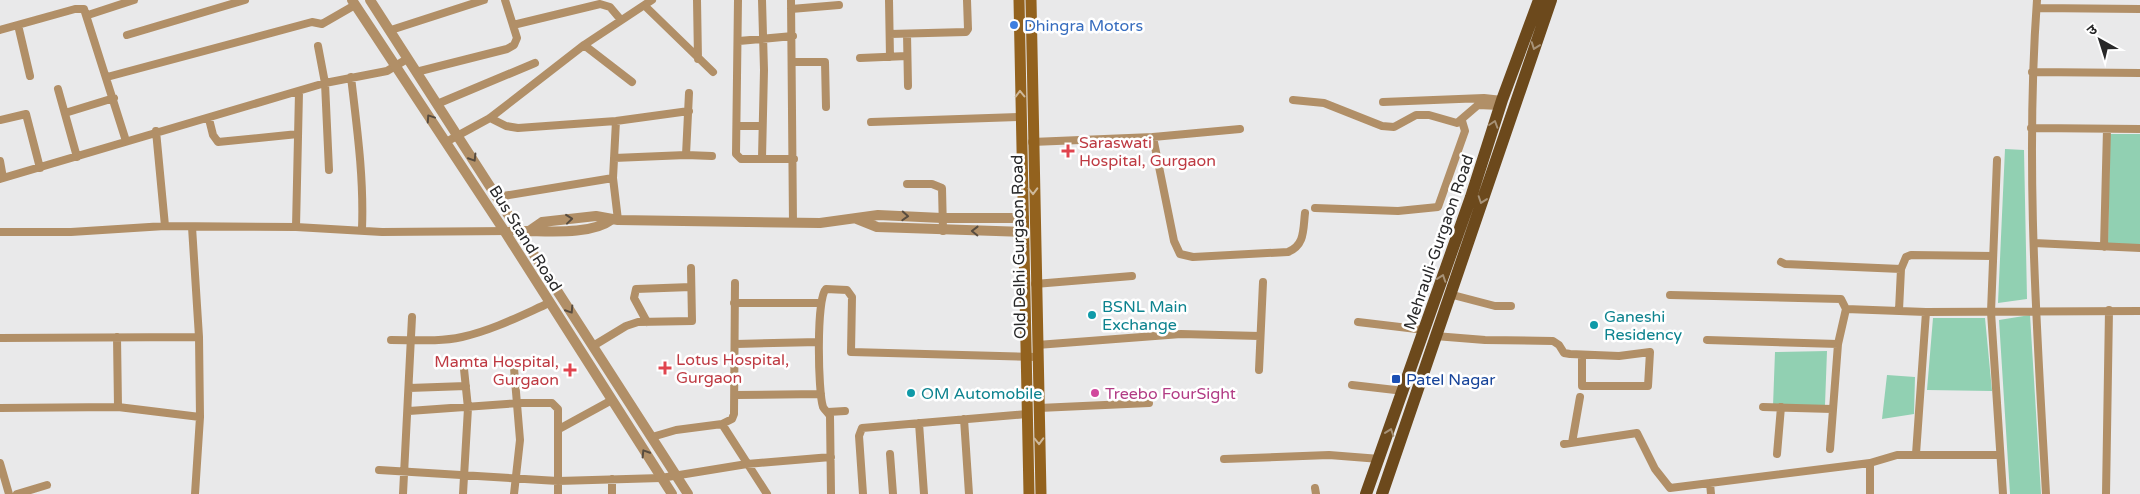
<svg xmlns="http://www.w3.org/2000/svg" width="2140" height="494" viewBox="0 0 2140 494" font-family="'Varela Round','Noto Sans Devanagari',sans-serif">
<rect width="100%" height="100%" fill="#e9e9ea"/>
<path fill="#91d0b2" d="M 2110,134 L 2140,134 L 2140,245 L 2108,243 Z
M 2005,149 L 2024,150 L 2027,299 L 1998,303 Z
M 2030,315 L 2041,494 L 2010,494 L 1999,320 Z
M 1933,318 L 1985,318 L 1992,391 L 1927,390 Z
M 1827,351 L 1825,405 L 1773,406 L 1775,352 Z
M 1887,375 L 1915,377 L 1914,414 L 1882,419 Z"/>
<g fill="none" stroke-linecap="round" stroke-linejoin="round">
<path stroke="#b18f67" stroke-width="8" d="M 697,0 L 698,59
M 738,0 L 736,154 L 741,159 L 794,159
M 791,0 L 793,223
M 889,0 L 890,57
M 2037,0 C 2025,164 2037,330 2046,494
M 645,6 L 713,72
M 2037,8 L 2140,9
M 791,9 L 839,5
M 88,15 L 134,0
M 18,25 L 30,76
M 513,25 L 600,4 L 610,7 L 621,20
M 0,30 L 75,9 L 84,9 L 126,141
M 391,30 L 484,0
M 890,34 L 966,32 L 968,29 L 967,0
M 907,34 L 908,86
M 127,35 L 245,0
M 739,41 L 793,36
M 584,45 L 632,82
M 318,46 L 325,83 L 329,170
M 860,58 L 907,56
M 793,62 L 825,62 L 826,107
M 416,72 L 507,49 L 514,45 L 517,38 L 505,0
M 2032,72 L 2140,73
M 107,77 L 312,22 L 322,24 L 355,5
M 351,77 C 357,128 364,178 362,229
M 58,89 L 77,157
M 1293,100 L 1324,103 L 1382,126 L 1394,127 L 1416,115 L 1429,115 L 1457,123 L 1478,105 L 1500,106
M 1383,102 L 1484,98 L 1502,100
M 437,104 L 535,63
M 65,113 L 114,98
M 490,118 L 506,126 L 518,128 L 616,121 L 689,111
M 209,119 L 213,135 L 218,142 L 298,134
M 0,120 L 26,114 L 40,168
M 616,121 L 613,178 L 618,220
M 871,122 L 1021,117
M 737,126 L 762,126
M 2031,128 L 2140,129
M 156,131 L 165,226
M 1153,137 L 1174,241 L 1180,254 L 1193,257 L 1288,252 C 1305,245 1303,230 1305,213
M 446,142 L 490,118 L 584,45 L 652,0
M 1032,142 L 1153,137 L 1240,129
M 686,155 L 689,93
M 614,158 L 686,155 L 712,156
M 762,158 L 764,70 L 762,0
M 1997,160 L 1991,312 L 2003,494
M 0,161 L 3,178
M 0,179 L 325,83 L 387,71 L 407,59
M 907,184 L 932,184 L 942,188 L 943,231
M 497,197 L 613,178
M 1315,208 L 1398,211 L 1438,207 L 1465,131 L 1462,121
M 192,227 L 199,337 L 200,417 L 195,494
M 296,227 L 299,92
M 0,232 L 71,232 L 165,226 L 296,227 L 382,232 L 519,231
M 2034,243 L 2140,248
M 2104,247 L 2107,129
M 1781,262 L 1785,264 L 1901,269
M 1035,284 L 1132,276
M 1449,294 L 1495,306 L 1511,306
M 1670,295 L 1841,299 L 1846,309 L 1838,344 L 1830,449
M 734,303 L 820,303
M 1846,309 L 1926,312 L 2140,311
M 1899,310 L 1901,269 L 1906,257 L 1911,255 L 1993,256
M 647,322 L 634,298 L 636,289 L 691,287
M 1358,322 L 1425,330
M 1435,336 L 1485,340 L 1553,341 L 1559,345 L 1564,353 L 1570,354 L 1619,356 L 1650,352 L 1648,386 L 1582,386 L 1582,355
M 117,337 L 118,407
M 0,338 L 199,337
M 391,340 C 415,340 439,342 462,337 C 493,330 520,316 549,303
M 1707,340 L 1838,344
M 736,344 L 819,342
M 1037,345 L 1181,334 L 1260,336
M 593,346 L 626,326 L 638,322 L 692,321 L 691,268
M 1259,370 L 1263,282
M 1352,385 L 1404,391
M 409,388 L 466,386
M 736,395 L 821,394
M 1763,407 L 1832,409
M 0,408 L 118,407 L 200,417
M 1039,408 L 1149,403
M 409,411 L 519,403 L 552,403 L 558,409 L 558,494
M 828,412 L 845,411
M 964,419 L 969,494
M 919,423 L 924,494
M 722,424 L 767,494
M 559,429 L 612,400
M 652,437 L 676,430 L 722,424 L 732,419 L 734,414 L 735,283
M 1572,443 L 1580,397
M 1564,444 L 1637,433 L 1655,469 L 1670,488 L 1870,463 L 1897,455 L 2000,455
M 890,454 L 893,494
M 1777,454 L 1781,407
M 1916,454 L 1926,312
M 1224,459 L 1329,455 L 1380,459
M 0,463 L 9,494
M 379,470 L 558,481 L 661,478 L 747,464 L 831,457
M 612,479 L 612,494
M 1710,483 L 1711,494
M 1315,488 L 1316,494
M 17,494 L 47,485
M 403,494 L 412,317
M 463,494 L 468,408 L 464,369
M 514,494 L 520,440 L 514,368
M 831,494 L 830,416 C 828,412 825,411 823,407 C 818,392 816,298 826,289 L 847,290 L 852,297 L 851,352 L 1037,357
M 863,494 L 859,436 L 862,428 L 1027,414
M 1870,494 L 1870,463
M 2106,494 L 2109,310"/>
<path stroke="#b18f67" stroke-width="10" d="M 352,0 L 505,232 L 672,494
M 370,0 L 688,494
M 857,219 L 877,227 L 1024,232
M 524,231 C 548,231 591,235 611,220
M 529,231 L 542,222 L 596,216 L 618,220 L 820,223 L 878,215 L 942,218 L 1024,218"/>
<path stroke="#93621e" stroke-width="11" d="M 1019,0 L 1029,494
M 1031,0 L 1041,494"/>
<path stroke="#6c491c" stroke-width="12" d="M 1366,494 L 1471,197 L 1502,100 L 1539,0
M 1382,494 L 1551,0"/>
</g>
<defs><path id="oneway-chevron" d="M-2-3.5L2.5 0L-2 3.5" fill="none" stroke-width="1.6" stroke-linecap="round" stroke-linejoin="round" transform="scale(1.25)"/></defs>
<g stroke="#a79277">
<use href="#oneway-chevron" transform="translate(1535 46) rotate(110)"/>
<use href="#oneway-chevron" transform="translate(1494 124) rotate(-72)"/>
<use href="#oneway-chevron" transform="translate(1482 200) rotate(109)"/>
<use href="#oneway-chevron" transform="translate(1442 278) rotate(-71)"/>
<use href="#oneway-chevron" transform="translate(1390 432) rotate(-71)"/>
</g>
<g stroke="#ceb89a">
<use href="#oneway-chevron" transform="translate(1020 94) rotate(-91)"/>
<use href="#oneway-chevron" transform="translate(1033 191) rotate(89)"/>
<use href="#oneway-chevron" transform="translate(1039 441) rotate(89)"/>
</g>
<g stroke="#584c3f">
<use href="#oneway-chevron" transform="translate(430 118) rotate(-124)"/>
<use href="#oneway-chevron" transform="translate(473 158) rotate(58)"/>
<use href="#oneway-chevron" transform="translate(905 216) rotate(3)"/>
<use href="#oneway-chevron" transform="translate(569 219) rotate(-6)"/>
<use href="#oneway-chevron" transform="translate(975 231) rotate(-179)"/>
<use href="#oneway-chevron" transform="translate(570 310) rotate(57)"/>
<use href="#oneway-chevron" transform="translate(645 453) rotate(-122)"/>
</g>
<circle fill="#3f7fe0" stroke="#fff" stroke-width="2" cx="1014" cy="25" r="5"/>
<g fill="#e0444e" stroke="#fff" stroke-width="2">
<path d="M1065.5 143.5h5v5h5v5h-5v5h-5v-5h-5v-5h5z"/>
<path d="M662.5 360.5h5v5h5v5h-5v5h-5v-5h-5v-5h5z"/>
<path d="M567.5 362.5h5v5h5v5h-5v5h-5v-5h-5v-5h5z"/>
</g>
<g fill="#0f9aa8" stroke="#fff" stroke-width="2">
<circle cx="1092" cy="315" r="5"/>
<circle cx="1594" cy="325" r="5"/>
<circle cx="911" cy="393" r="5"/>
</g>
<rect fill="#1a4fb4" stroke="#fff" stroke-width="2" x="1391" y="374" width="10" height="10" rx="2.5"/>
<circle fill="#d1479c" stroke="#fff" stroke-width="2" cx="1095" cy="393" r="5"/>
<g text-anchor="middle" stroke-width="5" stroke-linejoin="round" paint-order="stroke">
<g font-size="16" fill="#366cbe" stroke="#fff" text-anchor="start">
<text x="1024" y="31">Dhingra Motors</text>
</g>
<g font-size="16" fill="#be3a42" stroke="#fff" text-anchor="start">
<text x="1079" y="148">Saraswati<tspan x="1079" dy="18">Hospital, Gurgaon</tspan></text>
<text x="676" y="365">Lotus Hospital,<tspan x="676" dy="18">Gurgaon</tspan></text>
<text x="559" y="367" text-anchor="end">Mamta Hospital,<tspan x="559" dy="18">Gurgaon</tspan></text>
</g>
<g font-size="16" fill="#282829" stroke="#fff">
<text transform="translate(526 238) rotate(58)" y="6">Bus Stand Road</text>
<text transform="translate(1438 242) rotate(-71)" y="6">Mehrauli-Gurgaon Road</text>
<text transform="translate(1018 247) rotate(-91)" y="6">Old Delhi Gurgaon Road</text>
</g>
<g font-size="16" fill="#0d838f" stroke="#fff" text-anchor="start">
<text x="1102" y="312">BSNL Main<tspan x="1102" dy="18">Exchange</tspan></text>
<text x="1604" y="322">Ganeshi<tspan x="1604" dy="18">Residency</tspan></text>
<text x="921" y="399">OM Automobile</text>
</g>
<g font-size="16" fill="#164399" stroke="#fff" text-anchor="start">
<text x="1406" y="385">Patel Nagar</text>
</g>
<g font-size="16" fill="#b23c85" stroke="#fff" text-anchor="start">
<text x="1105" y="399">Treebo FourSight</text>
</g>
</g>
<g transform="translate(2100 40) rotate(321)" stroke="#ffffff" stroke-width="4" paint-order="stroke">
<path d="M0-4L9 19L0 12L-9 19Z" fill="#282829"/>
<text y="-8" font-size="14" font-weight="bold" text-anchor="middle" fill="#282829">उ</text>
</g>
</svg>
